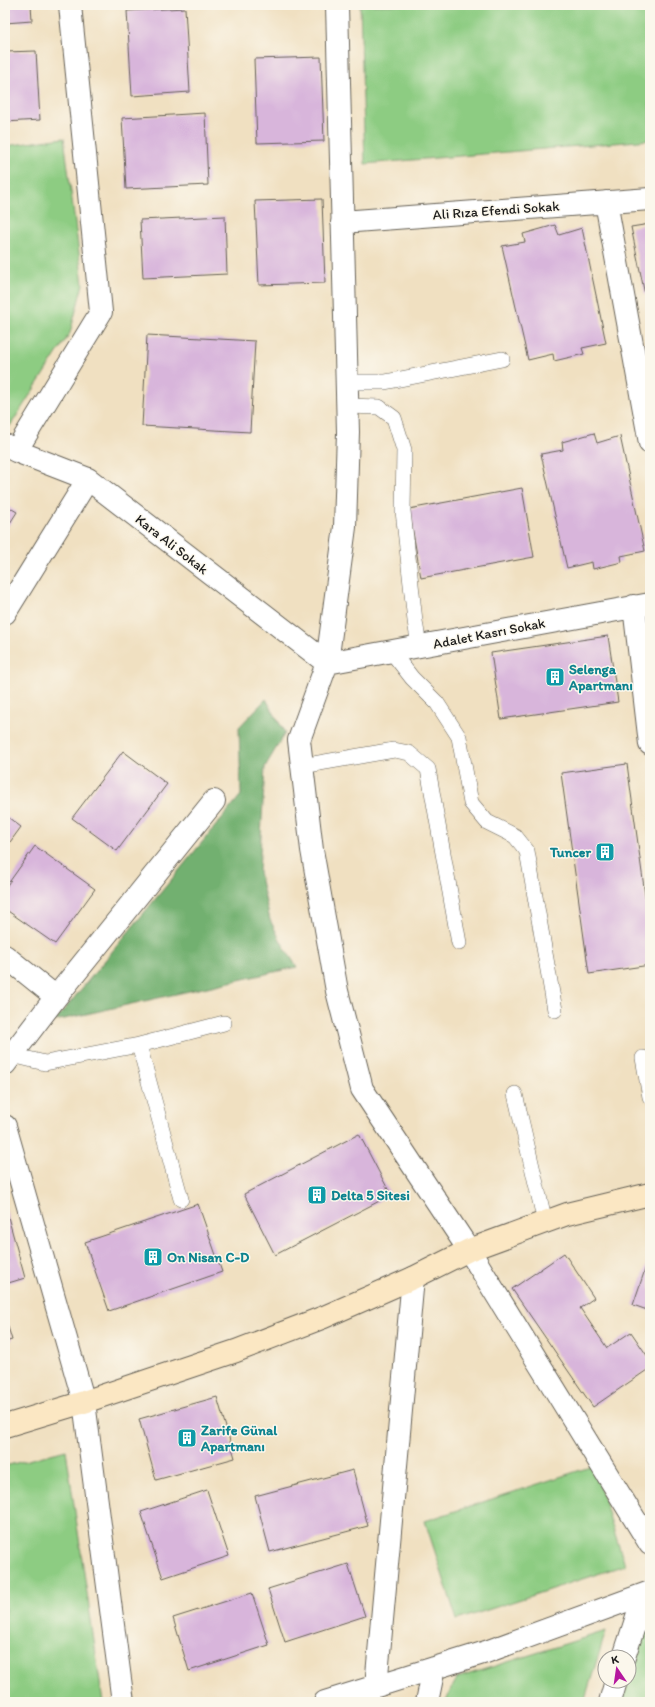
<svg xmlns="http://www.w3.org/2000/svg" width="655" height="1707" viewBox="0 0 655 1707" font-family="Itim,sans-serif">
<rect width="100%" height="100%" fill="#fbf7ec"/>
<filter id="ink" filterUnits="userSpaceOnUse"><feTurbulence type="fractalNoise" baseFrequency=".025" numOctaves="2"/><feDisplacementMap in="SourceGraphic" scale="8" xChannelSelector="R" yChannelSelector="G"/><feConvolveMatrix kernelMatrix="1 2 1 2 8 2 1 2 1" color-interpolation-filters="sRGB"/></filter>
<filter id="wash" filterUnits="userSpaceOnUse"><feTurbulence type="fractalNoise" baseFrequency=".012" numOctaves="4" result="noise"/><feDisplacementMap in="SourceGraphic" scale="16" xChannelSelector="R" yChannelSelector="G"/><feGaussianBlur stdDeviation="0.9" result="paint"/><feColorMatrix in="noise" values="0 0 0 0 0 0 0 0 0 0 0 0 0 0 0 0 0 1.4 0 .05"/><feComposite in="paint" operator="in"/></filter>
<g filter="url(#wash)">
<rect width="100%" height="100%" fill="#f0e0c1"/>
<path fill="#8dcc82" stroke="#54744f" d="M 360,5 L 646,5 L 650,40 L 650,140 L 365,164 Z
M 64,138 L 83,284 L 70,333 L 10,426 L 5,423 L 5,146 Z
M 66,1450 L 103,1702 L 5,1702 L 5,1466 Z
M 593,1466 L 625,1565 L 457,1620 L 425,1521 Z
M 650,1630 L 650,1702 L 620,1702 L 627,1681 L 629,1681 L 629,1675 L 643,1632 Z
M 606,1631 L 584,1702 L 445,1702 L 457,1678 Z"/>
<path fill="#72b070" stroke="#476646" d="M 266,699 L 285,733 L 265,767 L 259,872 L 270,920 L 284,947 L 297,967 L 55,1021 L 241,795 L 239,727 Z"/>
<g id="blocks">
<path fill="#d8b5db" d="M 5,5 L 31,5 L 32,21 L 5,23 Z
M 185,8 L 190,92 L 132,96 L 127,11 Z
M 36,51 L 40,120 L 5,122 L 5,52 Z
M 321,57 L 324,141 L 257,143 L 254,59 Z
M 205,113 L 208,185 L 126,189 L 122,118 Z
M 322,199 L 325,283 L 259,285 L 255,201 Z
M 225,216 L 227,274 L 143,278 L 140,220 Z
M 650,224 L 650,294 L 645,295 L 631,227 Z
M 555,225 L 559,235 L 582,228 L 606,343 L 582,348 L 584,354 L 554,361 L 553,354 L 528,360 L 502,246 L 525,242 L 523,234 Z
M 147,335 L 255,341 L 250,432 L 142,426 Z
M 594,433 L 597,443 L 620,436 L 645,551 L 621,556 L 622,562 L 593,569 L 592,562 L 567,568 L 541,454 L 563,450 L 562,442 Z
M 522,488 L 534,557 L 421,578 L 409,509 Z
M 5,505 L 17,512 L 5,531 Z
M 608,636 L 618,702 L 501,719 L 491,653 Z
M 123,751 L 167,784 L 117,851 L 72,818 Z
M 627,764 L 650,931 L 650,965 L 589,974 L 561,773 Z
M 5,815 L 21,827 L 5,849 Z
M 35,846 L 95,889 L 55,944 L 5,909 L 5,888 Z
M 359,1134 L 391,1195 L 275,1255 L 244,1194 Z
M 198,1204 L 222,1272 L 109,1311 L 85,1242 Z
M 5,1206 L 25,1278 L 5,1284 Z
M 564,1253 L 594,1298 L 580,1308 L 607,1348 L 631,1332 L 650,1360 L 650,1368 L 593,1407 L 512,1289 Z
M 650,1255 L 650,1311 L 633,1305 Z
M 5,1317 L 12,1340 L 5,1342 Z
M 217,1397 L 235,1458 L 156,1480 L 139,1419 Z
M 353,1470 L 368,1526 L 270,1552 L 255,1496 Z
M 207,1490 L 229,1556 L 163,1578 L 141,1512 Z
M 348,1564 L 365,1616 L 285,1642 L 268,1589 Z
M 252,1593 L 269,1645 L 189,1671 L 173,1618 Z"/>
</g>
</g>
<g filter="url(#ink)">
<use href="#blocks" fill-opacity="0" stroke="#666156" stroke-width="1"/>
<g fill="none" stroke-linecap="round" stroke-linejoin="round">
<g stroke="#666156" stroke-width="16">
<path id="lane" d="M 347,382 L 385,382 L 502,359
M 347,406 L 379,407 L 394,418 L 404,450 L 403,511 L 415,621 L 419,646
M 391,651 L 412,678 L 437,703 L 459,737 L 471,803 L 487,822 L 515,836 L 527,851 L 555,1010
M 302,766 L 394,750 L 409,753 L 428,769 L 459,943
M 139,1045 L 181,1199
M 12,1055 L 45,1063 L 139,1045 L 224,1023
M 643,1058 L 650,1097
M 515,1094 L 545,1222"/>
</g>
<g stroke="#666156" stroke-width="24">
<path id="street" d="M 337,5 L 348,432 L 345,527 L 327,663 L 299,740 L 312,850 L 337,991 L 362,1089 L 469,1250 L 650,1544
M 606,202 L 650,443
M 342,222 L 650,199
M 5,445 L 16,451 L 88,479 L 327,663 L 650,604
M 16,451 L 101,312 L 70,5
M 634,606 L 650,744
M 5,613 L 88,479
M 5,956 L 56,997
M 5,1064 L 56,997 L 214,801
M 5,1126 L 84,1402 L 123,1702
M 624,1657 L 644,1595
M 376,1686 L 413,1278
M 325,1702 L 486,1652 L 650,1592
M 427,1702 L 434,1668
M 610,1702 L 616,1681"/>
</g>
<g stroke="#666156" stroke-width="24">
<path id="secondary" d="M 5,1426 L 84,1402 L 236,1351 L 324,1317 L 413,1278 L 469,1250 L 567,1214 L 650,1194"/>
</g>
<use href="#lane" stroke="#fff" stroke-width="15"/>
<use href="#street" stroke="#fff" stroke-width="22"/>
<use href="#secondary" stroke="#fbe7c3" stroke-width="22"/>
</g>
</g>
<defs>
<g id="building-square" transform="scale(1)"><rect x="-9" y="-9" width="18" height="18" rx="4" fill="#0f9aa8" stroke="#fbf7ec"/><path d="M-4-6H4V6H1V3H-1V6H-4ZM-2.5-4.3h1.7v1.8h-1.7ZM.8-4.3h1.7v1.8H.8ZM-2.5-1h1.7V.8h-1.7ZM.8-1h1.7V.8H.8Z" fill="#fff"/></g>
</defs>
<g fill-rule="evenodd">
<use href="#building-square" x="555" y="677"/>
<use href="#building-square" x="605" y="852"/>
<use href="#building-square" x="317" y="1195"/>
<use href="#building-square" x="153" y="1257"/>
<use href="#building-square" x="187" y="1438"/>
</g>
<g text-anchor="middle" stroke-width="3" stroke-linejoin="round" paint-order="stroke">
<g font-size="14" fill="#1c1c1c" stroke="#fbf7ec">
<text transform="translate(496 210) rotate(-4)" y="5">Ali Rıza Efendi Sokak</text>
<text transform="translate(172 544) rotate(38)" y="5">Kara Ali Sokak</text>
<text transform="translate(489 633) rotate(-11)" y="5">Adalet Kasrı Sokak</text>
</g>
<g font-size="14" font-weight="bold" fill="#0d838f" stroke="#fbf7ec" text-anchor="start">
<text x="569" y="674">Selenga<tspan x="569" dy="16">Apartmanı</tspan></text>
<text x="591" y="857" text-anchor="end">Tuncer</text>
<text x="331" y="1200">Delta 5 Sitesi</text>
<text x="167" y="1262">On Nisan C-D</text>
<text x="201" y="1435">Zarife Günal<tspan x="201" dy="16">Apartmanı</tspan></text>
</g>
</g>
<rect width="655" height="1707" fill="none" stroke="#fbf7ec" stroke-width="20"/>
<g transform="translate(617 1669) rotate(347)"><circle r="19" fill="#fbf7ec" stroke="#a29f99"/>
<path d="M0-3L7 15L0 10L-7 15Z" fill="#b5179e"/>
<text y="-6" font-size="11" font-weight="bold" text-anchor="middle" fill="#1c1c1c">K</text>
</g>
</svg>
